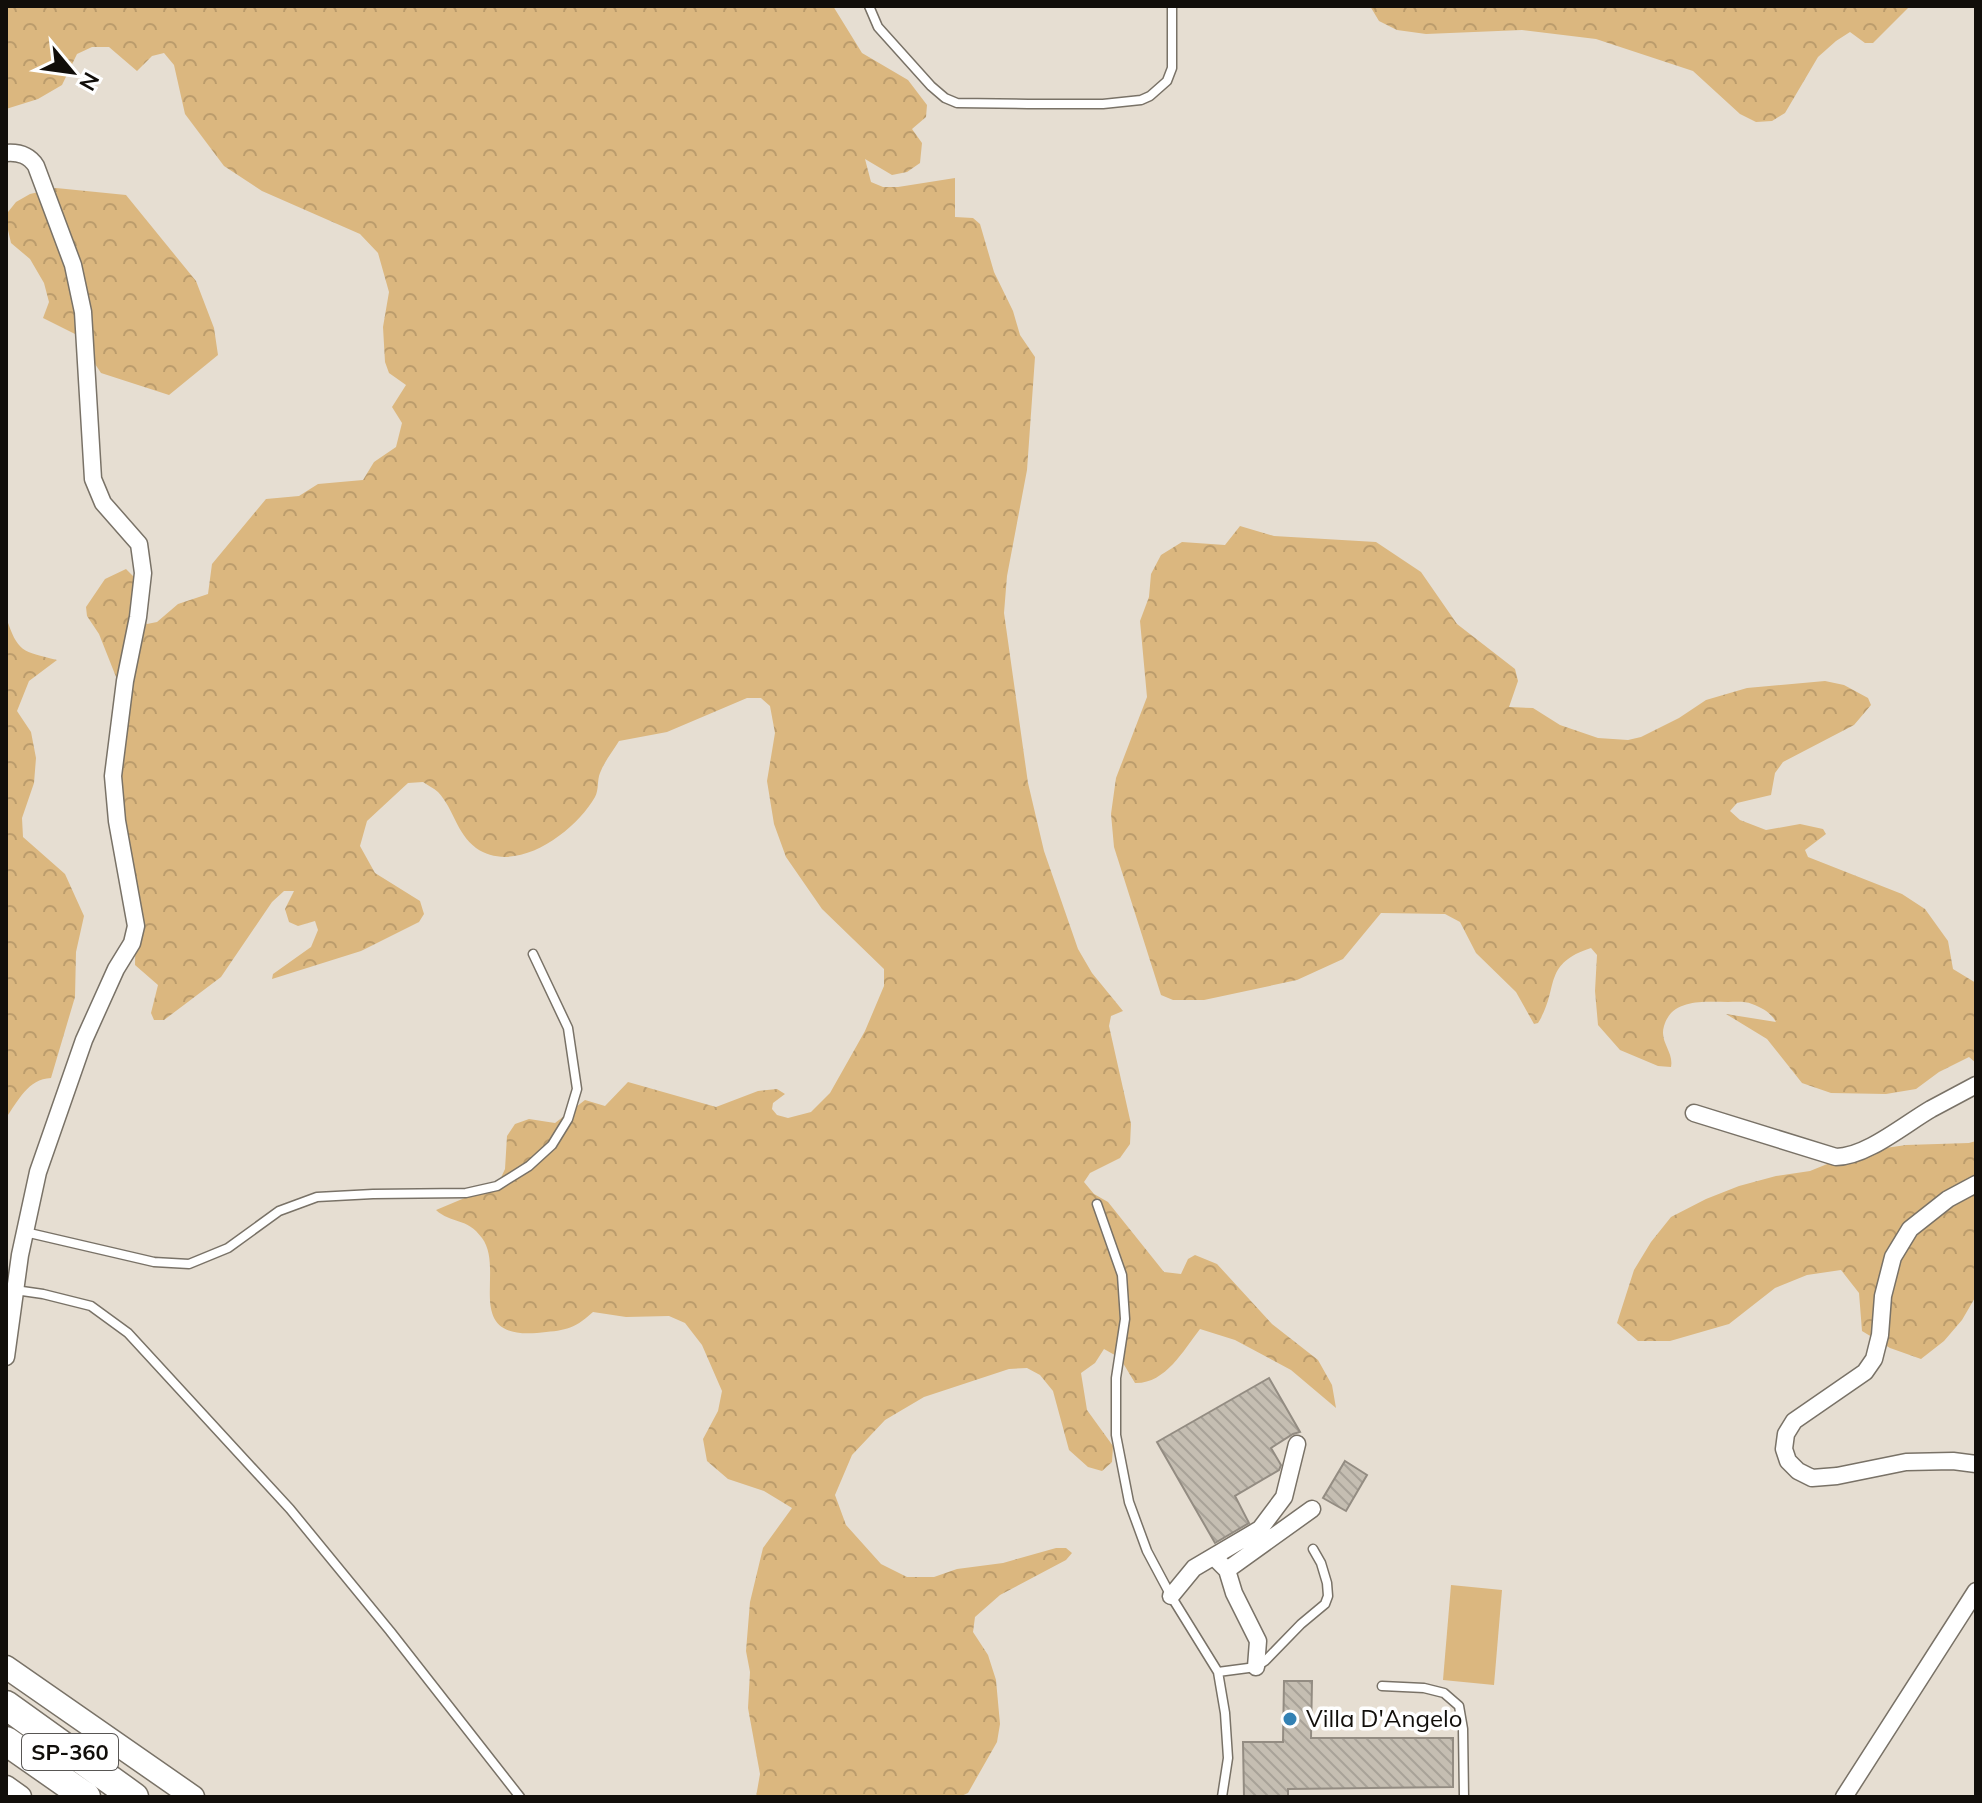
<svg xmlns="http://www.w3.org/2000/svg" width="1982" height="1803" viewBox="0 0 1982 1803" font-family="Mulish,sans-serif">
<defs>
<pattern id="forest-crowns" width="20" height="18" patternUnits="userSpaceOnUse" patternTransform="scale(2)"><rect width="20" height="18" fill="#dbb77f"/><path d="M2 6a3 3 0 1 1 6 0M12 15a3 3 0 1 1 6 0" fill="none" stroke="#bb9c6c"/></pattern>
<pattern id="building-back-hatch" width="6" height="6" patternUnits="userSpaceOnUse" patternTransform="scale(2)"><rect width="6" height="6" fill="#c5beb2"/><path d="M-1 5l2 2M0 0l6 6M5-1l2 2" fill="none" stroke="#a8a298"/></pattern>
</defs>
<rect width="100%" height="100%" fill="#e6ded2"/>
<path fill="url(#forest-crowns)" d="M 6,6 L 833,6 L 862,53 L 908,80 L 927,105 L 926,117 L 912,129 L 922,143 L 920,163 L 907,172 L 892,175 L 865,159 L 871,182 L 883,187 L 898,187 L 955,178 L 955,217 L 973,218 L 980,224 L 994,272 L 1013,311 L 1020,335 L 1035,357 L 1027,470 L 1007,576 L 1004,613 L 1028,783 L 1044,851 L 1078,949 L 1092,973 L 1123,1011 L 1111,1016 L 1109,1026 L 1131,1124 L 1130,1144 L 1120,1158 L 1090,1173 L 1084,1182 L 1094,1194 L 1108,1202 L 1164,1272 L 1181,1274 L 1188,1259 L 1195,1255 L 1217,1264 L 1272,1324 L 1318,1360 L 1332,1385 L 1336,1408 L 1291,1370 L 1235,1340 L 1200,1329 C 1183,1351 1165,1384 1135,1383 L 1120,1358 L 1104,1349 L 1095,1363 L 1081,1373 L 1087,1410 L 1113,1446 L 1112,1462 L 1102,1471 L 1088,1467 L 1069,1450 L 1053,1391 L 1040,1375 L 1027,1368 L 1009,1369 L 924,1397 L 885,1420 L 852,1455 L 835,1495 L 846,1525 L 881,1564 L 907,1577 L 934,1577 L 957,1569 L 1003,1563 L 1056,1548 L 1066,1548 L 1072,1553 L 1066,1560 L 1000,1595 L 975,1617 L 973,1632 L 988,1655 L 996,1680 L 1000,1724 L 997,1742 L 968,1793 L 959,1797 L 756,1797 L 760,1774 L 748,1708 L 750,1672 L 746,1651 L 750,1602 L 763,1548 L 792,1508 L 764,1491 L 728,1479 L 707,1461 L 703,1439 L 718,1411 L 722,1391 L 702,1345 L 685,1323 L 669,1316 L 626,1317 L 593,1312 C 572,1331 564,1330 537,1333 C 461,1339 506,1270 482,1238 C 467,1217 451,1224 436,1210 L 498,1184 L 505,1169 L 507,1136 L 515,1124 L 529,1119 L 555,1123 L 585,1100 L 605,1106 L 628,1082 L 716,1107 L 758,1091 L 777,1089 L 785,1094 L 773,1103 L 772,1109 L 777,1115 L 788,1118 L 811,1112 L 830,1093 L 865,1031 L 884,986 L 884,969 L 822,909 L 786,857 L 774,824 L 767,781 L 775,733 L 770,706 L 761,698 L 747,698 L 667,732 L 619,741 C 613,751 604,762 600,773 C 597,780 599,790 595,797 C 575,832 516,876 476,848 C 456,833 454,809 438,792 C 434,788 427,785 423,782 L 408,783 L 367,821 L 360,846 L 375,873 L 420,901 L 424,914 L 419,922 L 361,951 L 272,979 L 273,974 L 311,947 L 318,930 L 315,921 L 298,926 L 289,922 L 285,909 L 294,891 L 284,891 L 272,902 L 221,977 L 164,1020 L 154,1020 L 151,1013 L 158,985 L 135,965 L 136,909 L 115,752 L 124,697 L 99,634 L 87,616 L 86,607 L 105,579 L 126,569 L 133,576 L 139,618 L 147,624 L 157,622 L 178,604 L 208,594 L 212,564 L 266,499 L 299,496 L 318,484 L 363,480 L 374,462 L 396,447 L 402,423 L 392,407 L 406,385 L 389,373 L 385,362 L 383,327 L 389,292 L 378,253 L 360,234 L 262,191 L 224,166 L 185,114 L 174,65 L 164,53 L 152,56 L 137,71 L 109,47 L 92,47 L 77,54 L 62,85 L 38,99 L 6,109 Z
M 1370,6 L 1910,6 L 1873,43 L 1865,43 L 1850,32 L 1836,41 L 1818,57 L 1785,113 L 1772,121 L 1756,122 L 1740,114 L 1693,71 L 1596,39 L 1522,30 L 1426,34 L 1397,30 L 1379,21 Z
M 56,188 L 126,195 L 196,281 L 214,328 L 218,355 L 169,395 L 101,373 L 75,334 L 43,318 L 49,302 L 44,283 L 30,259 L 11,243 L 6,221 L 8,212 L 16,202 L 30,194 Z
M 1240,526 L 1274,536 L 1376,542 L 1421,572 L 1457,624 L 1515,669 L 1518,681 L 1509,707 L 1533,708 L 1560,725 L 1598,738 L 1628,740 L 1641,737 L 1679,718 L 1706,700 L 1747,688 L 1825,681 L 1844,685 L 1868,698 L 1871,705 L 1854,725 L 1783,762 L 1775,773 L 1771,795 L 1737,803 L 1730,811 L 1740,820 L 1766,830 L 1800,824 L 1823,829 L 1826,834 L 1805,850 L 1808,857 L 1902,894 L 1925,909 L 1948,941 L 1953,969 L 1976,983 L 1976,1063 L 1969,1057 L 1939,1072 L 1916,1089 L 1886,1094 L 1831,1093 L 1802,1083 L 1767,1039 L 1726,1014 L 1776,1022 C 1771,1013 1763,1008 1752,1004 C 1745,1001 1736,1002 1728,1002 C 1705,1002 1672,998 1664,1026 C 1659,1042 1674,1052 1671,1067 L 1658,1066 L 1620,1050 L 1598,1025 L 1595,991 L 1597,955 L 1591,948 C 1541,964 1560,989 1538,1023 L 1534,1024 L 1516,992 L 1476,953 L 1460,922 L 1445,914 L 1381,913 L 1343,959 L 1297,980 L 1204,1000 L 1173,1000 L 1161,995 L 1114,847 L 1111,814 L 1116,778 L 1147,697 L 1140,621 L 1149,597 L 1151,574 L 1161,555 L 1182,542 L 1225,545 Z
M 6,617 C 18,653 22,651 57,660 L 29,681 L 17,711 L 31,732 L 36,758 L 34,783 L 22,818 L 23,837 L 65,874 L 84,916 L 76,952 L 75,997 L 51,1078 C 28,1079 18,1101 6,1118 Z
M 1976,1141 L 1976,1296 L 1962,1320 L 1944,1341 L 1921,1359 L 1890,1348 L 1862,1331 L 1859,1293 L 1841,1270 L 1807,1275 L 1775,1288 L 1729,1324 L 1670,1341 L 1638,1341 L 1617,1323 L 1634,1270 L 1651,1242 L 1671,1217 L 1706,1199 L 1739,1186 L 1776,1176 L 1810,1171 L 1842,1158 L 1872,1150 L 1906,1145 L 1969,1143 Z"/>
<path fill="#dbb77f" d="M 1451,1585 L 1502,1590 L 1494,1685 L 1443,1680 Z"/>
<path fill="url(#building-back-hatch)" stroke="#938c82" stroke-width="2" d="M 1269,1378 L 1300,1432 L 1293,1434 L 1271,1448 L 1281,1465 L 1279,1470 L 1235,1496 L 1249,1523 L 1215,1543 L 1157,1442 Z
M 1345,1461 L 1367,1475 L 1346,1511 L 1323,1498 Z
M 1284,1681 L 1312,1681 L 1311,1738 L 1453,1738 L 1453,1787 L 1288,1789 L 1288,1797 L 1244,1797 L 1243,1742 L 1283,1742 Z"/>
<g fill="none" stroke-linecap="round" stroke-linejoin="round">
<g stroke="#797267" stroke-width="11">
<path id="lane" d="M 869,6 L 878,27 L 931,86 L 945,98 L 957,103 L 1028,104 L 1103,104 L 1141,100 L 1150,96 L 1167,81 L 1172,68 L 1172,6
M 1097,1204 L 1122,1275 L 1125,1319 L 1116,1378 L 1116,1435 L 1129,1502 L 1147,1551 L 1171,1596 L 1218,1672 L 1225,1713 L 1228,1758 L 1222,1797
M 25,1232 L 154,1262 L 189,1264 L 228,1248 L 279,1211 L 317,1197 L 373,1194 L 466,1193 L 497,1186 L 529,1166 L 552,1145 L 568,1119 L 577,1089 L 568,1028 L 533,954
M 15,1290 L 43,1294 L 91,1306 L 128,1333 L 290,1509 L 390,1631 L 520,1797
M 1218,1672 L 1256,1667 L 1265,1661 L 1301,1624 L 1325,1604 L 1328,1596 L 1327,1583 L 1321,1563 L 1313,1549
M 1382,1686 L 1424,1688 L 1444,1693 L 1459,1706 L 1463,1729 L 1464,1797"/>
</g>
<g stroke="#797267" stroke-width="19">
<path id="street" d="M 6,153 C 19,152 29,155 36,166 L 73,265 L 83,312 L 93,479 L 103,503 L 139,544 L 143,573 L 138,617 L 125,681 L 113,776 L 117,821 L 136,926 L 132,943 L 116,969 L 84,1040 L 38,1172 L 20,1255 L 6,1357
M 1694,1113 L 1836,1157 C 1866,1157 1905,1124 1931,1109 C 1946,1101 1961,1093 1976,1085
M 1976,1184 L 1948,1199 L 1910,1229 L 1893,1257 L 1883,1296 L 1880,1335 L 1874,1359 L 1865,1372 L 1794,1421 L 1786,1434 L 1784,1449 L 1788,1461 L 1798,1471 L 1812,1478 L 1837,1476 L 1906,1462 L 1953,1461 L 1976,1464
M 1214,1557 L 1227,1570 L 1234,1593 L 1258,1641 L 1256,1667
M 1227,1570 L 1312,1509
M 1171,1596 L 1194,1568 L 1260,1529 L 1284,1497 L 1297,1444
M 1844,1797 L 1976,1591"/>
</g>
<g stroke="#797267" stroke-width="25">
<path id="secondary" d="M 6,1667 L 193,1797
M 6,1787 L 20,1797"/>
</g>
<g stroke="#797267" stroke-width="31">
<path id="highway" d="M 6,1705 L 134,1797
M 6,1741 L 86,1797"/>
</g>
<use href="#lane" stroke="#fff" stroke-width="8"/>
<use href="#street" stroke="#fff" stroke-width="16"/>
<use href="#secondary" stroke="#fff" stroke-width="22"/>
<use href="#highway" stroke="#fff" stroke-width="28"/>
</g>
<circle fill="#3381b3" stroke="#fff" stroke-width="3" cx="1290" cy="1719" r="8"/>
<g text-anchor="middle" stroke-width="7" stroke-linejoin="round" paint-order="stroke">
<rect fill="#fff" stroke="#585654" stroke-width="2" x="22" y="1734" width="96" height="36" rx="6"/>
<g font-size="22" font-weight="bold" fill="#110e0a">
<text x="70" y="1760">SP-360</text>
</g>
<g font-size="24" fill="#110e0a" stroke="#fff" text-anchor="start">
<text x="1306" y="1727">Villa D'Angelo</text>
</g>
</g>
<rect width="1982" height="1803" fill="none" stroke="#110e0a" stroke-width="16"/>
<g transform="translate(72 72) rotate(119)" stroke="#ffffff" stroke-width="6" paint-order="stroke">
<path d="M0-6L14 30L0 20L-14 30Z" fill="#110e0a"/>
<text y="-12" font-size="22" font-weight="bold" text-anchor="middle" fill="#110e0a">N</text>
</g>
</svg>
